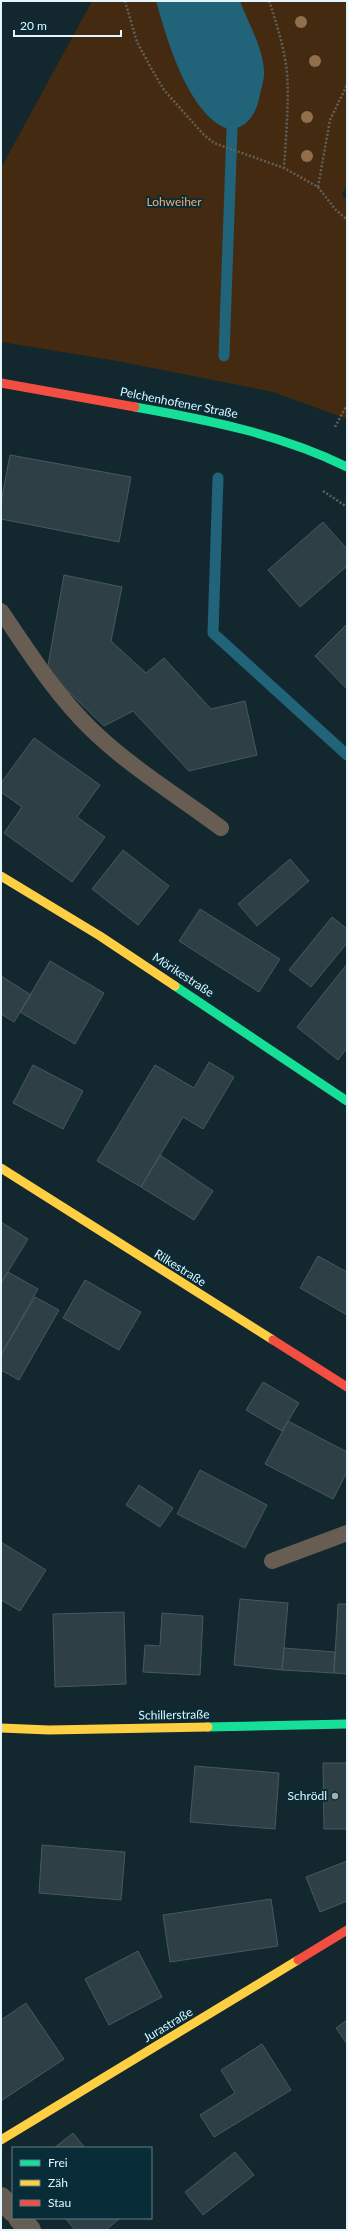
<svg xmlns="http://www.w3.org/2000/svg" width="348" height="2231" viewBox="0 0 348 2231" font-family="Lato,sans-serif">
<rect width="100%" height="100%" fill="#13272e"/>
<path fill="#432a11" d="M 92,1 L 347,1 L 347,184 L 342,195 L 347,199 L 347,419 L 273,392 L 117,361 L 1,342 L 1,168 Z"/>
<path fill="#216379" d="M 156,1 L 240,1 C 248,23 262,45 264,70 C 265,77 262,86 260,94 C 258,105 255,115 246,123 C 240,128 231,131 223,127 C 186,107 167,39 156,1 Z"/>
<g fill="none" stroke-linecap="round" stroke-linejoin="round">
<path stroke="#216379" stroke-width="11" d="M 224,356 L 232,129
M 218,478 L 213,633 L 347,755"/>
</g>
<path fill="#2e4046" stroke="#48585e" d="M 10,455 L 131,477 L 119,542 L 1,519 L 1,502 Z
M 323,522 L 347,549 L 347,566 L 300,607 L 268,570 Z
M 64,575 L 122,587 L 111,641 L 146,673 L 164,658 L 211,709 L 245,701 L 257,755 L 189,771 L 133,711 L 104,726 L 47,671 Z
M 347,624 L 347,689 L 315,656 Z
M 34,738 L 100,785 L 77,817 L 105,837 L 72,882 L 4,833 L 22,807 L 1,792 L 1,783 Z
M 123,850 L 169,886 L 138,925 L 92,889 Z
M 290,859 L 309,881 L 257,926 L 238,904 Z
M 200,909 L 280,959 L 259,992 L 179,941 Z
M 332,917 L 347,929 L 347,943 L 311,987 L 289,970 Z
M 50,961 L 104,993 L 75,1044 L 20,1012 Z
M 347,964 L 347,1048 L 338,1060 L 297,1027 Z
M 1,976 L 31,995 L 14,1022 L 1,1014 Z
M 209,1062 L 234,1077 L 203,1129 L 183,1117 L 141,1187 L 97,1161 L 155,1065 L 194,1088 Z
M 33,1065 L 83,1091 L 63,1129 L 13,1103 Z
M 160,1155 L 213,1191 L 194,1220 L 141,1187 Z
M 1,1222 L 28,1239 L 1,1283 Z
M 318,1256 L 347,1272 L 347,1315 L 300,1288 Z
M 8,1272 L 38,1289 L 1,1355 L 1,1283 Z
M 85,1280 L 141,1312 L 119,1350 L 63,1318 Z
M 35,1297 L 59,1310 L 19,1380 L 1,1370 L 1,1355 Z
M 263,1382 L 299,1403 L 282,1431 L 246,1410 Z
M 288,1421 L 347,1452 L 347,1472 L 333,1499 L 265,1464 Z
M 200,1470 L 267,1505 L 245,1548 L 177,1514 Z
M 139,1485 L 173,1508 L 160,1527 L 126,1505 Z
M 1,1542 L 46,1570 L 20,1611 L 1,1600 Z
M 240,1599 L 288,1603 L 282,1670 L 234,1665 Z
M 338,1604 L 347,1604 L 347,1674 L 334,1673 Z
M 124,1612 L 126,1684 L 55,1687 L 53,1614 Z
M 162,1613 L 203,1616 L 200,1675 L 143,1672 L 145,1645 L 160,1646 Z
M 284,1648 L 335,1652 L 334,1673 L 282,1670 Z
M 323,1763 L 347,1763 L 347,1829 L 324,1829 Z
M 195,1766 L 279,1773 L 275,1829 L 190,1822 Z
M 42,1845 L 125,1852 L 121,1900 L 39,1893 Z
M 347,1861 L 347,1901 L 320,1912 L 306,1877 Z
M 271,1899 L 278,1946 L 170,1962 L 163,1915 Z
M 138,1951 L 162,1997 L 109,2025 L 85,1979 Z
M 26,2003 L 64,2059 L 1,2101 L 1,2020 Z
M 347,2020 L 347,2044 L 336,2028 Z
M 262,2044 L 291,2090 L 214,2137 L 200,2115 L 235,2093 L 221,2070 Z
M 73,2133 L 85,2148 L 54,2148 Z
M 235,2152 L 254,2175 L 203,2215 L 185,2192 Z
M 65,2218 L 120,2218 L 106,2230 L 75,2230 Z"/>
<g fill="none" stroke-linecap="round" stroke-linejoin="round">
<path stroke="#62605a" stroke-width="2.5" stroke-dasharray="2 2" stroke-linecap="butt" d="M 125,1 L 137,42 L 151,68 L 164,90 L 204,135 L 214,143 L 284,168 L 318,187 L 335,209 L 347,220
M 269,1 C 277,24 284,48 287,72 C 289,104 286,136 284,168
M 318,187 L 330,120 L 347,85
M 335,427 L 347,405
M 323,491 L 347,507"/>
<path stroke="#685d52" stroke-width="16" d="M 1,611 C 29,652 55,694 91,729 C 130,767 178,796 221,828
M 272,1561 L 347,1533"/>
<path stroke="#685d52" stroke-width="22" d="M 1,2198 L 13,2211
M 19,2218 L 30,2230"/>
<path stroke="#16e098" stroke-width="9" d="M 135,407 C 208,420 280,434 347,467
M 175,986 L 347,1101
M 208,1727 L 347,1724"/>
<path stroke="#ffcf43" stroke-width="9" d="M 1,876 L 100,936 L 175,986
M 1,1168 L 273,1340
M 1,1728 L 49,1730 L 208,1727
M 1,2140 L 298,1960"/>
<path stroke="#f24e42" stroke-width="9" d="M 1,383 L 135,407
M 273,1340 L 347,1387
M 298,1960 L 347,1930"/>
</g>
<g fill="#926f4c">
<circle cx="301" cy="22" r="6"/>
<circle cx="315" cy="61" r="6"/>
<circle cx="307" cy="117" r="6"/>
<circle cx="307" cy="156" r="6"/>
</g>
<circle fill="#9aaeb5" stroke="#082d39" stroke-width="1.5" cx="335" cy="1796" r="4"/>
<g text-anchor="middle" stroke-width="4" stroke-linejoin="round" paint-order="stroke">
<g font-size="12" fill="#faaa64" stroke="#082d39">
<text x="174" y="206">Lohweiher</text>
</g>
<g font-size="12" fill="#e3f6fe" stroke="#082d39">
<text transform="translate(179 403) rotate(11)" y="4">Pelchenhofener Straße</text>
<text transform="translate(183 975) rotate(33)" y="4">Mörikestraße</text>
<text transform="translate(180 1268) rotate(32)" y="4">Rilkestraße</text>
<text transform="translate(174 1715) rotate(-1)" y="4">Schillerstraße</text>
<text transform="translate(168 2025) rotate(-31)" y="4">Jurastraße</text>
</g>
<g font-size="12" fill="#e3f6fe" stroke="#082d39" text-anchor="end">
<text x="327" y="1800">Schrödl</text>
</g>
</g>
<rect width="348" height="2231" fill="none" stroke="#e3f6fe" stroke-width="4"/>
<rect x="12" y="2147" width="140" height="72" fill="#082d39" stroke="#607d88"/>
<rect x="20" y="2160" width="20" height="6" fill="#16e098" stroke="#607d88"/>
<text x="48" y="2167" font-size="12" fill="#e3f6fe">Frei</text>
<rect x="20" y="2180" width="20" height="6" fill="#ffcf43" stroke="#607d88"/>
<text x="48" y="2187" font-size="12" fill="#e3f6fe">Zäh</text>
<rect x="20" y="2200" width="20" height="6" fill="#f24e42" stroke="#607d88"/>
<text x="48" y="2207" font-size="12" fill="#e3f6fe">Stau</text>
<path d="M14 30v6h107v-6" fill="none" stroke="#e3f6fe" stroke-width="2"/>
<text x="20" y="30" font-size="12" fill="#e3f6fe" stroke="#082d39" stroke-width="3" paint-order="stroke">20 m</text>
</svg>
